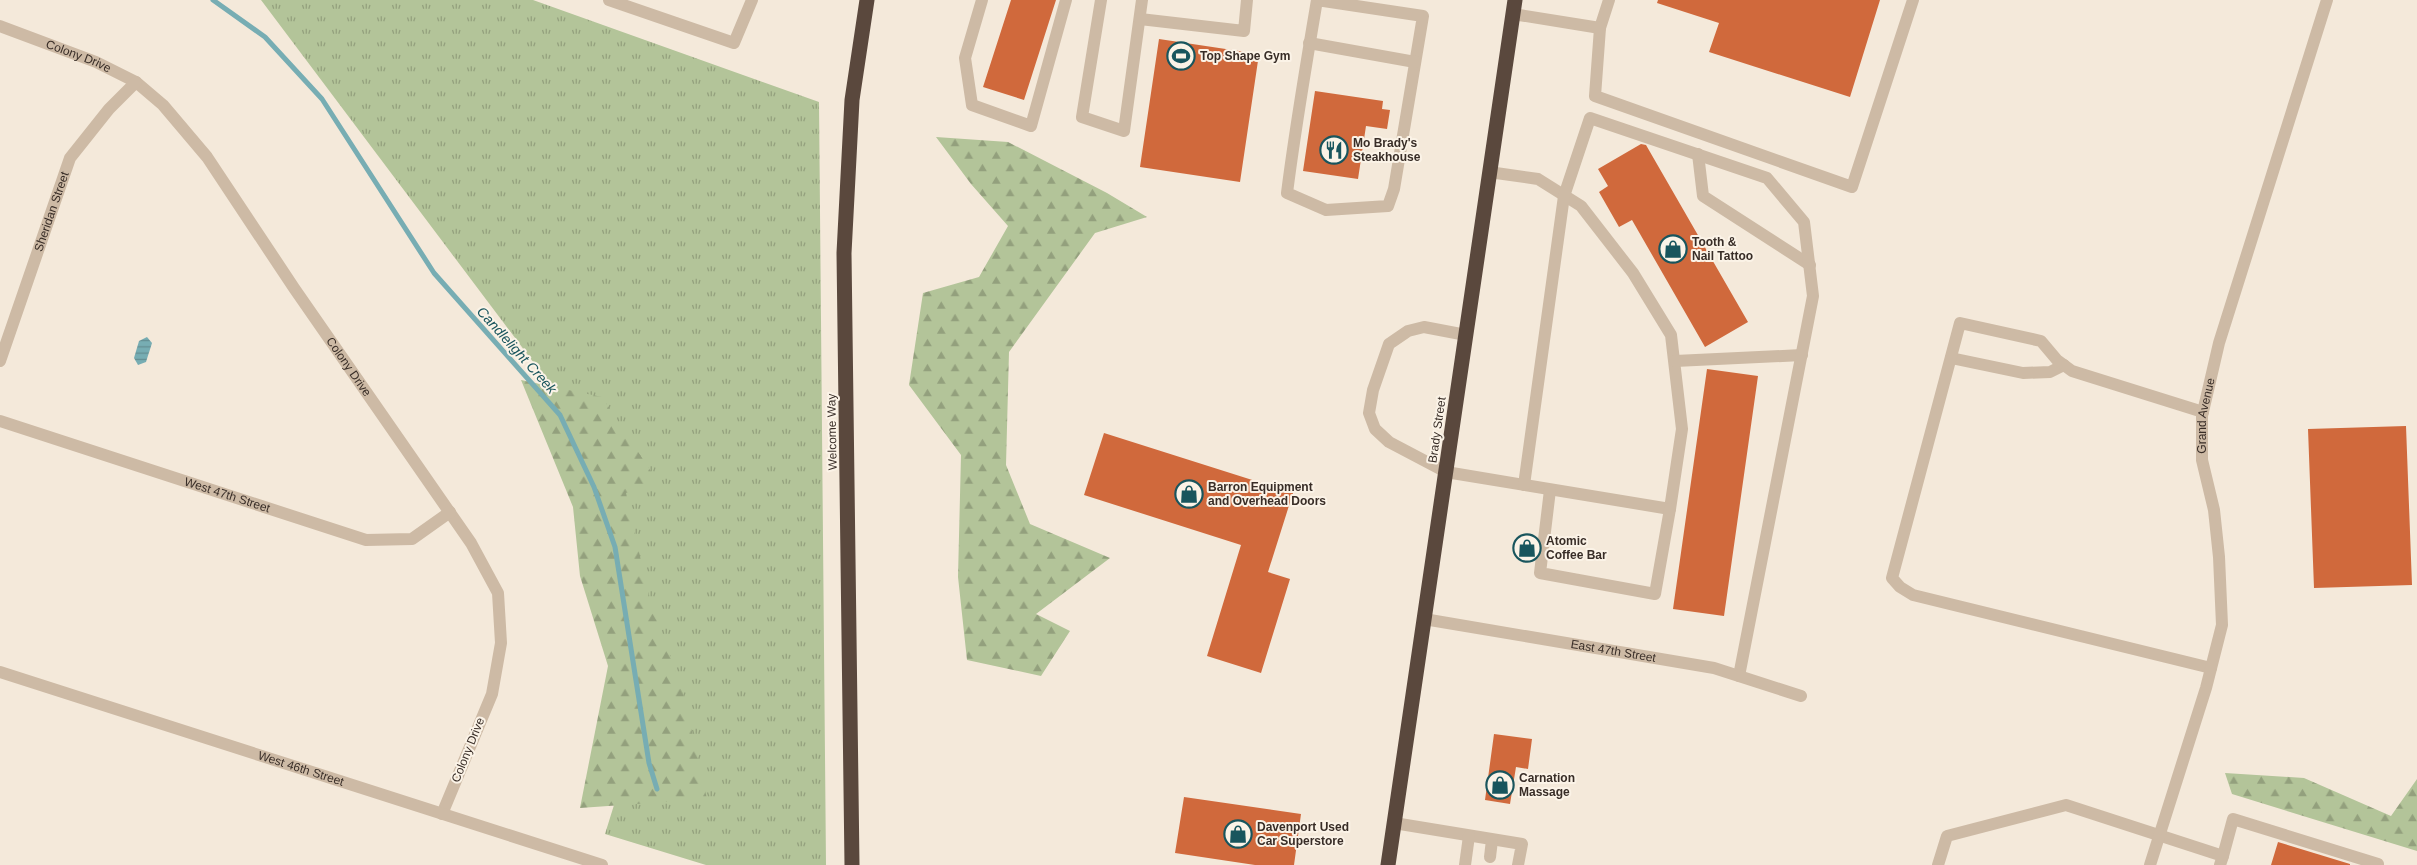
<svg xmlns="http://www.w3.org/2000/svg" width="2417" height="865" viewBox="0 0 2417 865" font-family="Helvetica,sans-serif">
<defs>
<pattern id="grass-tufts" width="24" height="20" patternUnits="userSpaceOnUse" patternTransform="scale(1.25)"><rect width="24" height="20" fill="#b3c499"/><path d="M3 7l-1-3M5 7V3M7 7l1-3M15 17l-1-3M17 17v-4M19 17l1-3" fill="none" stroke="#93a07d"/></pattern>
<pattern id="forest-firs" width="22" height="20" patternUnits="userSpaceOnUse" patternTransform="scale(1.25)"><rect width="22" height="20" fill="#b3c499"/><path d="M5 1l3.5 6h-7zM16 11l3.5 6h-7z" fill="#93a07d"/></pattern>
<pattern id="water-rules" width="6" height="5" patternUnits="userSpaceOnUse" patternTransform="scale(1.25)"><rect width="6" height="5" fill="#77adb3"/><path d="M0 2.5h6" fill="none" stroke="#638d92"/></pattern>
</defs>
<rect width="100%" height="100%" fill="#f4e9da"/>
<path fill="url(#grass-tufts)" d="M 261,0 L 533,0 L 819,102 L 826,865 L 706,865 L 605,834 L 659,660 L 606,459 Z"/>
<path fill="url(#forest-firs)" d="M 936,137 L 1008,142 L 1107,193 L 1147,217 L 1095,233 L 1009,352 L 1006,465 L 1030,524 L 1110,558 L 1036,614 L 1070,631 L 1041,676 L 967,660 L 958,577 L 961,455 L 909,385 L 923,293 L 979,277 L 1008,226 L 971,184 Z
M 521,380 L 602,397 L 658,482 L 626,493 L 649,597 L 684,695 L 707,799 L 580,808 L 608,666 L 580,576 L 573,507 Z
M 2225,773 L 2304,778 L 2391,816 L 2417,779 L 2417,851 L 2232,794 Z"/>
<path fill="url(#water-rules)" d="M 147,337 L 152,343 L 146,362 L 138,365 L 134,358 L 139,341 Z"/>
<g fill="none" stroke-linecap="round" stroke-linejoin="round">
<path stroke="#77adb3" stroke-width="5" d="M 213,0 L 265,37 L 322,99 L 434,273 L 560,415 L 594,487 L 615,547 L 649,763 L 657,789"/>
</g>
<path fill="#d0693c" d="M 1011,0 L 1056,0 L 1024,100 L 983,87 Z
M 1658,0 L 1880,0 L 1850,97 L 1709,52 L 1719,23 L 1657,3 Z
M 1159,39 L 1259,54 L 1240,182 L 1140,167 Z
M 1315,91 L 1383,101 L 1382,109 L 1390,110 L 1387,129 L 1366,126 L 1358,179 L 1303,171 Z
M 1641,144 L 1646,145 L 1748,322 L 1705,347 L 1632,220 L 1619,227 L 1599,192 L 1608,186 L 1598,169 Z
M 1707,369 L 1758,376 L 1724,616 L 1673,609 Z
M 2406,426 L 2412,585 L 2314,588 L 2308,429 Z
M 1104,433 L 1293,493 L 1268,572 L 1290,579 L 1261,673 L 1207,656 L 1241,545 L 1084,495 Z
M 1494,734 L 1532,739 L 1528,769 L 1516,767 L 1510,804 L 1485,800 Z
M 1184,797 L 1301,814 L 1294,865 L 1255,865 L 1175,853 Z
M 2278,842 L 2350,864 L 2350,865 L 2271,865 Z"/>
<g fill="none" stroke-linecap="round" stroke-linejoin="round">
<g stroke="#cdbaa5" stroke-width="12">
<path d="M 609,0 L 734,43 L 752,0"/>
<path d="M 982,0 L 965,58 L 972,105 L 1031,126 L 1066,0"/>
<path d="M 1101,0 L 1082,117 L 1124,131 L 1142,0"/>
<path d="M 1317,0 L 1423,16 L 1394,189 L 1388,206 L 1326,210 L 1287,193 C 1295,129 1306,65 1317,0"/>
<path d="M 1609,0 L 1600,28 L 1595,96 L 1852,187 L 1913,0"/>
<path d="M 1513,14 L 1600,28"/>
<path d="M 1140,19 L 1244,31 L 1247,0"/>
<path id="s1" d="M 0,26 L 96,62 L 136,82 L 163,105 L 207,157 L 294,288 L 471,543 L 498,593 L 501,643 L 492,694 L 442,814"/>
<path d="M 1309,43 L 1415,62"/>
<path d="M 1698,154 L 1703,196 L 1810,265"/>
<path d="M 1466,335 L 1424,327 L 1408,331 L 1389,344 L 1373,390 L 1369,413 L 1375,429 L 1389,442 L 1446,472 L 1670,509 L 1682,429 L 1671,335 L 1633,273 L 1581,206 L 1538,179 L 1489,172"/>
<path d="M 1951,358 L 2023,373 L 2050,372 L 2064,365"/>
<path id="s2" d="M 0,361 L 70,158 L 109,109 L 136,82"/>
<path d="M 1675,361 L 1802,355"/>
<path d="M 2203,412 L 2072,371 L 2057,360 L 2041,341 L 1960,323 L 1892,578 L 1900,587 L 1913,595 L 2211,668"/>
<path id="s3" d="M 0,421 L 366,540 L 412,539 L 450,512"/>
<path d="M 1524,485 L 1564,196 L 1590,118 L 1767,178 L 1804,222 L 1813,296 L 1739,676"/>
<path d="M 1550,490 L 1540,573 L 1655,594 L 1670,509"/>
<path id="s4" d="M 1424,619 L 1714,668 L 1801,696"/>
<path id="s5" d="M 0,672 L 602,865"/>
<path d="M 1394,823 L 1522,844 L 1518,865"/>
<path d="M 2223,856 L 2233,819 L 2378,864"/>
<path d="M 1490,857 L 1492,840"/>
<path d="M 1465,865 L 1469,836"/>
<path d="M 1938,865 L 1947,836 L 2066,805 L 2223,856 L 2220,865"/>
<path id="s6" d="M 2150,865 L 2206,688 L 2222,625 L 2219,557 L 2214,510 L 2202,460 L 2202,416 L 2219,343 L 2327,0"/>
</g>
<path stroke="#5a483d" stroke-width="15" d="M 852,865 L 844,253 L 852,100 L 867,0
M 1388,865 L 1515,0"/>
</g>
<defs>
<g id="stadium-ring" transform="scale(1.4375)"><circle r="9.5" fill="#fbf3e7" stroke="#19555d" stroke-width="1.5"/><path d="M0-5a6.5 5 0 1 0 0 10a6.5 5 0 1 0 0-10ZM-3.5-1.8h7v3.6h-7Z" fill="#19555d"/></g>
<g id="restaurant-ring" transform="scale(1.4375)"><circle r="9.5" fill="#fbf3e7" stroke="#19555d" stroke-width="1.5"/><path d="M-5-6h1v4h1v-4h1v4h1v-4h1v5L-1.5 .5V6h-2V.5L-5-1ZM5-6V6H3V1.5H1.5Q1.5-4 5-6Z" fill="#19555d"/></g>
<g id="shop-ring" transform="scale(1.4375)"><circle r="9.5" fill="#fbf3e7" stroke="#19555d" stroke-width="1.5"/><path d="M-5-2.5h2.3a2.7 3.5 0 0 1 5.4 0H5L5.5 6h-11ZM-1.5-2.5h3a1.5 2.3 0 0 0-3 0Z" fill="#19555d"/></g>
</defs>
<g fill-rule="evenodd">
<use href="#stadium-ring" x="1181" y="56"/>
<use href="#restaurant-ring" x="1334" y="150"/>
<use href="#shop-ring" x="1673" y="249"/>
<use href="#shop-ring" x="1189" y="494"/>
<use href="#shop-ring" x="1527" y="548"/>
<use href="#shop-ring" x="1500" y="785"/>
<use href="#shop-ring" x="1238" y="834"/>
</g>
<g text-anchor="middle" stroke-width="4" stroke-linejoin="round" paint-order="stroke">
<g font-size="12" fill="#382d27" stroke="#fbf3e7">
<text dy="4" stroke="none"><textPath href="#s1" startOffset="84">Colony Drive</textPath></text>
<text dy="4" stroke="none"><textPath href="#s2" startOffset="158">Sheridan Street</textPath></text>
<text dy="4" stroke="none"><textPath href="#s1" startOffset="504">Colony Drive</textPath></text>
<text dy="4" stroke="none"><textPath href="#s6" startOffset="462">Grand Avenue</textPath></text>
<text transform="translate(1437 430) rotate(-82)" y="4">Brady Street</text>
<text transform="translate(832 432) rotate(-91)" y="4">Welcome Way</text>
<text dy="4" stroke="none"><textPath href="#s3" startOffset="239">West 47th Street</textPath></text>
<text dy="4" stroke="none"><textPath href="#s4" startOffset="192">East 47th Street</textPath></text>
<text transform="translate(468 750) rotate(-68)" y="4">Colony Drive</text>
<text dy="4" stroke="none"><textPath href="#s5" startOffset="316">West 46th Street</textPath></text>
</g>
<g font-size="12" font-weight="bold" fill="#382d27" stroke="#fbf3e7" text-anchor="start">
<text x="1200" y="60">Top Shape Gym</text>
<text x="1353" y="147">Mo Brady's<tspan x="1353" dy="14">Steakhouse</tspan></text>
<text x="1692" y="246">Tooth &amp;<tspan x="1692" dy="14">Nail Tattoo</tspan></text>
<text x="1208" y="491">Barron Equipment<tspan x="1208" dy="14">and Overhead Doors</tspan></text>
<text x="1546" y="545">Atomic<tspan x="1546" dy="14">Coffee Bar</tspan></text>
<text x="1519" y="782">Carnation<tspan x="1519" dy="14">Massage</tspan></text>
<text x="1257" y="831">Davenport Used<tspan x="1257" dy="14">Car Superstore</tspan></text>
</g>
<g font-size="14" font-style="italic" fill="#19555d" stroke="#fbf3e7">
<text transform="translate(517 350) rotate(48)" y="5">Candlelight Creek</text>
</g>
</g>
</svg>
